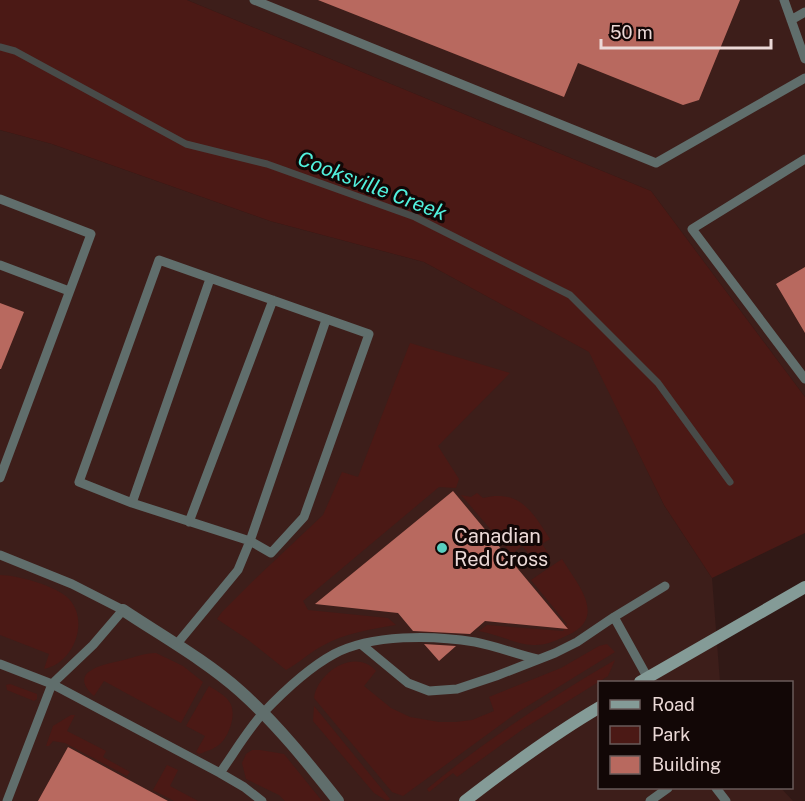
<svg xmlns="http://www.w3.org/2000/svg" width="805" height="801" viewBox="0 0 805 801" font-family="'Public Sans',sans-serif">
<rect width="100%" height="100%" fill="#311916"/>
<path fill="#3d1e1a" d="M 187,0 L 805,0 L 805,397 L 651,191 Z
M 0,130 L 52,144 L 270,221 L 424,262 L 590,352 L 664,505 L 712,578 L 720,682 L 600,682 L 600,788 L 781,788 L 793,801 L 0,801 Z"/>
<path fill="#4b1915" d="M 0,0 L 187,0 L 651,191 L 805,397 L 805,533 L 712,578 L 664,505 L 589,352 L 424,262 L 270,221 L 52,144 L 0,130 Z
M 410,343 L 510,373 L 438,446 L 459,479 L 456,488 L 439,487 L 303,601 L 308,610 L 388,618 L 396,625 C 371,629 345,633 322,646 C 309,653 299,663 286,670 L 247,639 L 217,619 L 222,612 L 252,582 L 323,515 L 342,472 L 358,477 Z
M 477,493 L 483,498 C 519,489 532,511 550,539 L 542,544 L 550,556 L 537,563 L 522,546 L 512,554 L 461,495 L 471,497 Z
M 562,559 C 577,584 608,617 568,635 C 558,640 544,646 533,645 C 515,644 497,634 479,631 L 487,625 L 563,631 L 567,624 L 531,580 Z
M 0,575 C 17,575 57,586 69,599 C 90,622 73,664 44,669 L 49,654 L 0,635 Z
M 607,644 L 615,652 L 518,712 L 403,796 L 392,792 L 314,698 C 318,671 356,648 376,671 L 364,686 L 391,708 L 410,717 L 439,722 L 456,722 L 472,720 L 494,711 L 489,697 L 561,668 L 599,646 Z
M 156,653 L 183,666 L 203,682 L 181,723 L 104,681 L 94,696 C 66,671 105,664 124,660 C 135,657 144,653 156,653 Z
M 615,660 L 608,676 L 523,729 L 457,777 L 453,773 L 429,792 L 427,789 C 486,740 548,699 615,660 Z
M 10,684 L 37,694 L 37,699 L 34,701 L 7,690 L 6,685 Z
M 209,686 C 215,690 223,694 228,700 C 238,711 230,734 221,743 C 215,749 207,751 199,754 L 196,752 L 205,736 L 186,726 Z
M 314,706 L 390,799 L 387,801 L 374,793 L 313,721 Z
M 71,715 L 75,715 L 67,731 L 106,751 L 103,757 L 130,772 L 127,776 L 65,743 L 53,741 L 49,746 L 46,746 L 53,726 Z
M 252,750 L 260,750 L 284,754 L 322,801 L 285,801 L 279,795 L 246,779 L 242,763 L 246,754 Z
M 167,765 L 178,770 L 170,786 L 198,801 L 174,801 L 153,790 Z"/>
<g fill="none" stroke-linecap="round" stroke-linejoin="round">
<path stroke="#484b49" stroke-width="7" d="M 0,47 L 15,51 L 186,144 L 267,164 L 415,217 L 570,295 L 658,383 L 730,482"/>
</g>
<path fill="#b8695f" d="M 318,0 L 740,0 L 699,100 L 683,105 L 578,63 L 564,97 Z
M 805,267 L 805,333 L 776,284 Z
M 0,303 L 24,312 L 1,369 L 0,369 Z
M 453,491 L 568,629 L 485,621 L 470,634 L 413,631 L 398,613 L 315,604 Z
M 424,644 L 456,646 L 439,661 Z
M 68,747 L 168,801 L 38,801 Z"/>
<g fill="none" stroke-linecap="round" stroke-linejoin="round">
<path stroke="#606e6c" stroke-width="9" d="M 254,0 L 656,163 L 805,78
M 784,0 L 805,59
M 791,20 L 805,12
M 805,159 L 692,229 L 805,379
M 0,199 L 91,234 L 0,478
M 0,265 L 69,291
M 132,503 L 210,279
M 189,522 L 273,300
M 0,555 L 72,584 L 123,610 L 93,645 L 52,684 L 220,773 L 244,787 L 262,801
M 614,617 L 650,682
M 176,645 L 238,570 L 250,541 L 271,553 L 304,517 L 369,334 L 159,260 L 79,482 L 132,503 L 250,541 L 326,320
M 362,645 L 408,683 L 429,691 L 457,689 L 496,676 L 555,653 L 577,642 L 614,617 L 665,586
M 0,664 L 52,684 L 7,801
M 220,773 C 234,753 247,731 263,713 C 282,693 310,667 334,654 C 372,634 433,635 475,642 C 496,646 516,654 537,659
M 716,788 L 726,801
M 650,801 L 668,788"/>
<path stroke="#606e6c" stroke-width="12" d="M 123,610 C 162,636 205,660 240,691 C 277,724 308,763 338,801"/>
<path stroke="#849b97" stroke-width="12" d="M 640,682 L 805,587
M 465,801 C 509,767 552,735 600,707"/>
</g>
<circle fill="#59cebf" stroke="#120706" stroke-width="2" cx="442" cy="548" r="6"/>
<g text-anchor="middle" stroke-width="6" stroke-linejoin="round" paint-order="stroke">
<g font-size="20" fill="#ebd9d7" stroke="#120706" text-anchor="start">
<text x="454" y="543">Canadian<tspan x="454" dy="23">Red Cross</tspan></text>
</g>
<g font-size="21" font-style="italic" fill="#51f0dd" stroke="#120706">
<text transform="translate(372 186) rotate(21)" y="7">Cooksville Creek</text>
</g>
</g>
<rect x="598" y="681" width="195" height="108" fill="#120706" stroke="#695b5a" stroke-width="1.5"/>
<rect x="610" y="700" width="30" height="9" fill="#849b97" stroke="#695b5a" stroke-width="1.5"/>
<text x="652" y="711" font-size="18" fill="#ebd9d7">Road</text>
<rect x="610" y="726" width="30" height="18" fill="#4b1915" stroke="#695b5a" stroke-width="1.5"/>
<text x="652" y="741" font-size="18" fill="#ebd9d7">Park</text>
<rect x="610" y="756" width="30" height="18" fill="#b8695f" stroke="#695b5a" stroke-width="1.5"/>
<text x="652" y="771" font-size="18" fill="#ebd9d7">Building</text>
<path d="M601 39v9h170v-9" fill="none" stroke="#ebd9d7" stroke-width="3"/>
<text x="610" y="39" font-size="18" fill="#ebd9d7" stroke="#120706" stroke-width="4.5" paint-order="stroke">50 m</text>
</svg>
